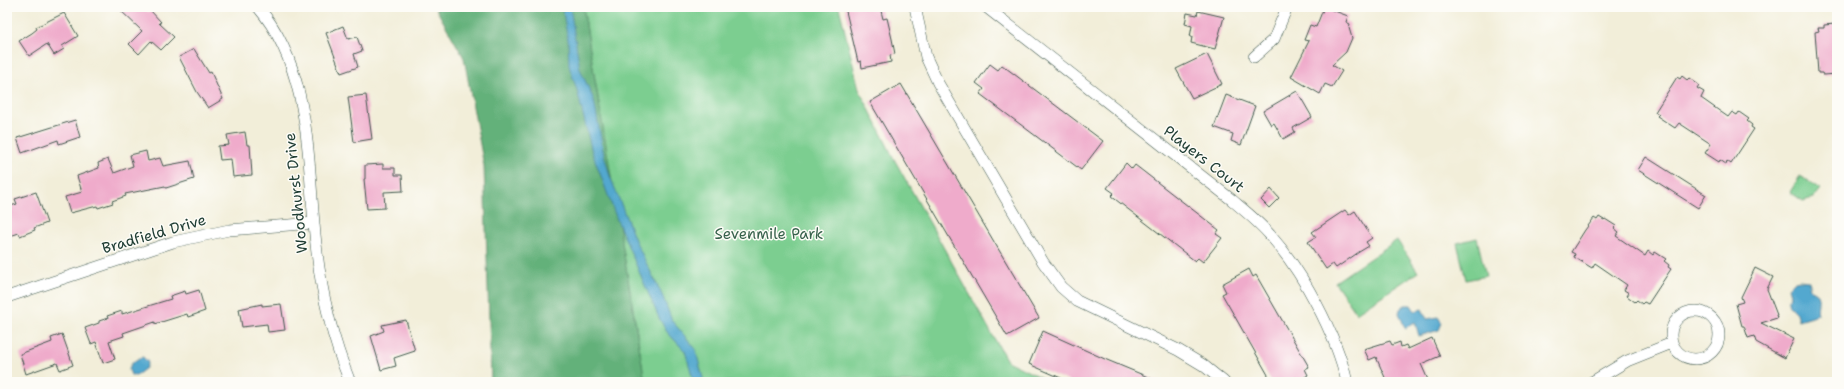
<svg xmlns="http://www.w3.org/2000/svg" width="1844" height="389" viewBox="0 0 1844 389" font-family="'Shantell Sans',sans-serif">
<rect width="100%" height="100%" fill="#fdfcf7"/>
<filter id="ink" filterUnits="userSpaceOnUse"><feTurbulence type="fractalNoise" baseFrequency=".025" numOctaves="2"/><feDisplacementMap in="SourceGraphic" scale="8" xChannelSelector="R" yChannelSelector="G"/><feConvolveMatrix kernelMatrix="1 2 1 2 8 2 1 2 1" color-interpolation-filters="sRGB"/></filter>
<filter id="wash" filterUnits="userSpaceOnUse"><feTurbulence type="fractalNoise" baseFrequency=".012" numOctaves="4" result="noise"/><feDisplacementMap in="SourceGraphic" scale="16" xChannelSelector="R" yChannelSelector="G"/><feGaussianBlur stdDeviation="0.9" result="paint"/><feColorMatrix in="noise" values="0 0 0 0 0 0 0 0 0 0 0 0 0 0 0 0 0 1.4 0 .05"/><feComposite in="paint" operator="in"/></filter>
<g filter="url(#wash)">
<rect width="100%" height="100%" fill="#f2eed9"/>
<path fill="#7bce90" stroke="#4d8662" d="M 583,7 L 839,7 L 859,89 L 894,159 L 1007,361 L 1050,382 L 645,382 Z
M 1800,176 L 1820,189 L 1813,198 L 1803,201 L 1790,192 Z
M 1477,238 L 1486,276 L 1466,280 L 1457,243 Z
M 1397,240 L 1418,272 L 1356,313 L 1335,282 Z"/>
<path fill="#64b17a" stroke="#427757" d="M 435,7 L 583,7 L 645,382 L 491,382 L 484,166 L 464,58 Z"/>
<path fill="#53a8cf" stroke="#397282" d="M 562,7 L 570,7 L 580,69 L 594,100 L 604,155 L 610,176 L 635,240 L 663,297 L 672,321 L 695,348 L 704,382 L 694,382 L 685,351 L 667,332 L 659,318 L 619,225 L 592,152 L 577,90 L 569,66 L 568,40 Z
M 1800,280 L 1808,281 L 1810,289 L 1817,294 C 1820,301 1816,307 1818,314 L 1798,320 L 1796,313 L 1788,305 L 1790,295 L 1788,288 L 1795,281 Z
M 1405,305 L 1411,305 L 1415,311 L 1422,309 L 1427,319 L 1438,317 L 1442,323 L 1439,330 L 1419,336 L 1415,322 L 1405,328 L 1399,313 L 1400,309 Z
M 143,357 L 148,362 L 146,368 L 137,375 L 131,375 L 129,370 C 129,364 137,358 143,357 Z"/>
<g id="blocks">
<path fill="#efabcb" d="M 117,7 L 143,7 L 148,12 L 150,10 L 161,22 L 159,23 L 174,37 L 161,50 L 151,41 L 139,54 L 129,44 L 142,31 Z
M 845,7 L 880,7 L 883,19 L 887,18 L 892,39 L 895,54 L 890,55 L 891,62 L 862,68 L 861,61 L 858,62 Z
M 1324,7 L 1348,16 L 1346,22 L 1350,24 L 1349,28 L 1352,38 L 1346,52 L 1332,65 L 1342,71 L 1332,87 L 1325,84 L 1320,94 L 1291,77 L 1309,41 L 1304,40 L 1310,25 L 1316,27 Z
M 1198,11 L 1224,17 L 1215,49 L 1191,43 L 1192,37 L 1190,37 L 1192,26 L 1185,24 L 1187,13 L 1197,15 Z
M 64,13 L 78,36 L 62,46 L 64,49 L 54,55 L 47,44 L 29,56 L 19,41 L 32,33 L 37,29 L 36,27 Z
M 1835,24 L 1835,27 L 1837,27 L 1837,74 L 1823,75 L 1822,73 L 1818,73 L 1815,32 L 1819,31 L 1818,28 L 1824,28 L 1824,25 Z
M 343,26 L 348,39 L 357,37 L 362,51 L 354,54 L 358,67 L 341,73 L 326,33 Z
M 194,49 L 209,73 L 211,72 L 223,99 L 208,108 L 197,92 L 179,57 Z
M 1207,54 L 1222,84 L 1192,98 L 1176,69 Z
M 990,64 L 998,70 L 1002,65 L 1103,141 L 1081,170 L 980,94 L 984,89 L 976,83 Z
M 1682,76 L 1687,80 L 1689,78 L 1699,85 L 1697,88 L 1704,92 L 1701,98 L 1728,117 L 1732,112 L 1737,115 L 1739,112 L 1749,119 L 1747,121 L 1752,125 L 1751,127 L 1754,129 L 1731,164 L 1727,161 L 1726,164 L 1720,160 L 1719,162 L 1705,153 L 1711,144 L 1679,123 L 1675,128 L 1657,116 L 1659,114 L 1655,112 L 1677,77 L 1680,79 Z
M 901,84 L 1039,318 L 1007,336 L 870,102 Z
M 1297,91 L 1312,117 L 1293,128 L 1295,132 L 1283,139 L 1274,123 L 1271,125 L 1263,111 Z
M 366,95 L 372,139 L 354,142 L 348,97 Z
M 1226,95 L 1255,106 L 1241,145 L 1231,141 L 1233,134 L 1214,127 Z
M 75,120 L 80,137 L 59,144 L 58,140 L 22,153 L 17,138 Z
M 245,132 L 247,145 L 250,145 L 252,175 L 233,177 L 231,159 L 220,160 L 218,146 L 229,145 L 227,135 Z
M 146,151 L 148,161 L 160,158 L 163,166 L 190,161 L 194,179 L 166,188 L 165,186 L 125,194 L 126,196 L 112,201 L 113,203 L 98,208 L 97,206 L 70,213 L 65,197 L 82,192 L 77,176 L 99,168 L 98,163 L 108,159 L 114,173 L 133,166 L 130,155 Z
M 1646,157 L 1706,195 L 1698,208 L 1638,170 Z
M 1126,163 L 1132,169 L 1135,165 L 1219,230 L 1216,234 L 1222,238 L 1203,262 L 1198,258 L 1195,261 L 1111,196 L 1114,193 L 1107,188 Z
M 383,164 L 383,168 L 395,168 L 395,175 L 402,175 L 403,191 L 384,192 L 385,208 L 367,209 L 364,179 L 365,179 L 365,165 Z
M 1271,189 L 1279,198 L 1269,208 L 1261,200 Z
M 36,192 L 47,223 L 34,228 L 35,230 L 20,236 L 19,233 L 7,237 L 7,207 L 17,204 L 15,199 Z
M 1345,210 L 1349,215 L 1355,211 L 1372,238 L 1366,242 L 1369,246 L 1359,252 L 1336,268 L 1333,264 L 1326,269 L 1308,242 L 1316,237 L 1312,232 Z
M 1599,217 L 1604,220 L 1605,219 L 1616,226 L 1614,228 L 1619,232 L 1616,236 L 1645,256 L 1648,251 L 1653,255 L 1655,252 L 1666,259 L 1664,261 L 1669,265 L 1668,267 L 1671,269 L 1648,304 L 1644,302 L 1642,304 L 1637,300 L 1635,302 L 1627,296 L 1629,293 L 1624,290 L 1627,285 L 1595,263 L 1592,268 L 1574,257 L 1575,254 L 1571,252 L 1585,230 L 1594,218 L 1597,220 Z
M 1755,268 L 1773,277 L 1767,289 L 1777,315 L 1776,315 L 1777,318 L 1761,323 L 1794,339 L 1785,358 L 1756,342 L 1754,336 L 1748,338 L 1744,326 L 1742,326 L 1736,304 L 1743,302 L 1741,297 Z
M 1249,269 L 1253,277 L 1256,275 L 1309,367 L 1305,369 L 1308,375 L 1297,382 L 1272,382 L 1222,294 L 1226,292 L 1222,284 Z
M 199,290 L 205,311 L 188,317 L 187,314 L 155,324 L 155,322 L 123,333 L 124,336 L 109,341 L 115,359 L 103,363 L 96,342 L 91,344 L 85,328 L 99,323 L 99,321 L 108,318 L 107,316 L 122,311 L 122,314 L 171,299 L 170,296 L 185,291 L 186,294 Z
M 262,304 L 262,306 L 281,304 L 285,330 L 268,332 L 267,324 L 242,327 L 239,309 Z
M 406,320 L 415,351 L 394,358 L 396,366 L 381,370 L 371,336 L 384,331 L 382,325 Z
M 1043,331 L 1107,360 L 1160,382 L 1070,382 L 1029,364 Z
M 62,334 L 73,365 L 60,370 L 57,363 L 26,374 L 20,354 L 52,342 L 51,338 Z
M 1432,338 L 1440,356 L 1421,364 L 1429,382 L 1387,382 L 1376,357 L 1369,360 L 1364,349 L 1390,341 L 1392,345 L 1400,342 L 1401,347 L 1406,345 L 1408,349 Z"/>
</g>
</g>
<g filter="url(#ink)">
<use href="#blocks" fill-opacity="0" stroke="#3f584d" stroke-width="1"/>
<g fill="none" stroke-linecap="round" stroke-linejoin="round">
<g stroke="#3f584d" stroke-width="12">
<path id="minor" d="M 258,7 C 313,71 307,166 316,244 C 321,292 332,338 350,382
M 915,7 L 926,57 L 938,83 L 1043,262 L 1061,287 L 1077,301 L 1178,350 L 1203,365 L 1224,382
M 986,7 L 1232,200 C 1245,211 1259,222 1270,235 C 1303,272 1336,334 1347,382
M 1254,57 L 1274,39 L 1287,7
M 7,297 L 173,242 L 229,230 L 314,223
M1671 335a24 24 0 1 1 48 0a24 24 0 1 1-48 0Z
M 1592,382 L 1627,361 L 1672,343"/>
</g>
<use href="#minor" stroke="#fff" stroke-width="11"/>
</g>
</g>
<g text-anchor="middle" stroke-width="3" stroke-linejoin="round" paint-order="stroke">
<g font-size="15" fill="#1f3d34" stroke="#fdfcf7">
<text transform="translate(1204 159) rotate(38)" y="5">Players Court</text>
<text transform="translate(296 193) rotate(-96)" y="5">Woodhurst Drive</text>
<text transform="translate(154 234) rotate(-16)" y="5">Bradfield Drive</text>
</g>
<g font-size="15" fill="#36614b" stroke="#fdfcf7">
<text x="769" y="239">Sevenmile Park</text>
</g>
</g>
<rect width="1844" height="389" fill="none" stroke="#fdfcf7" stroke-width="24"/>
</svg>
